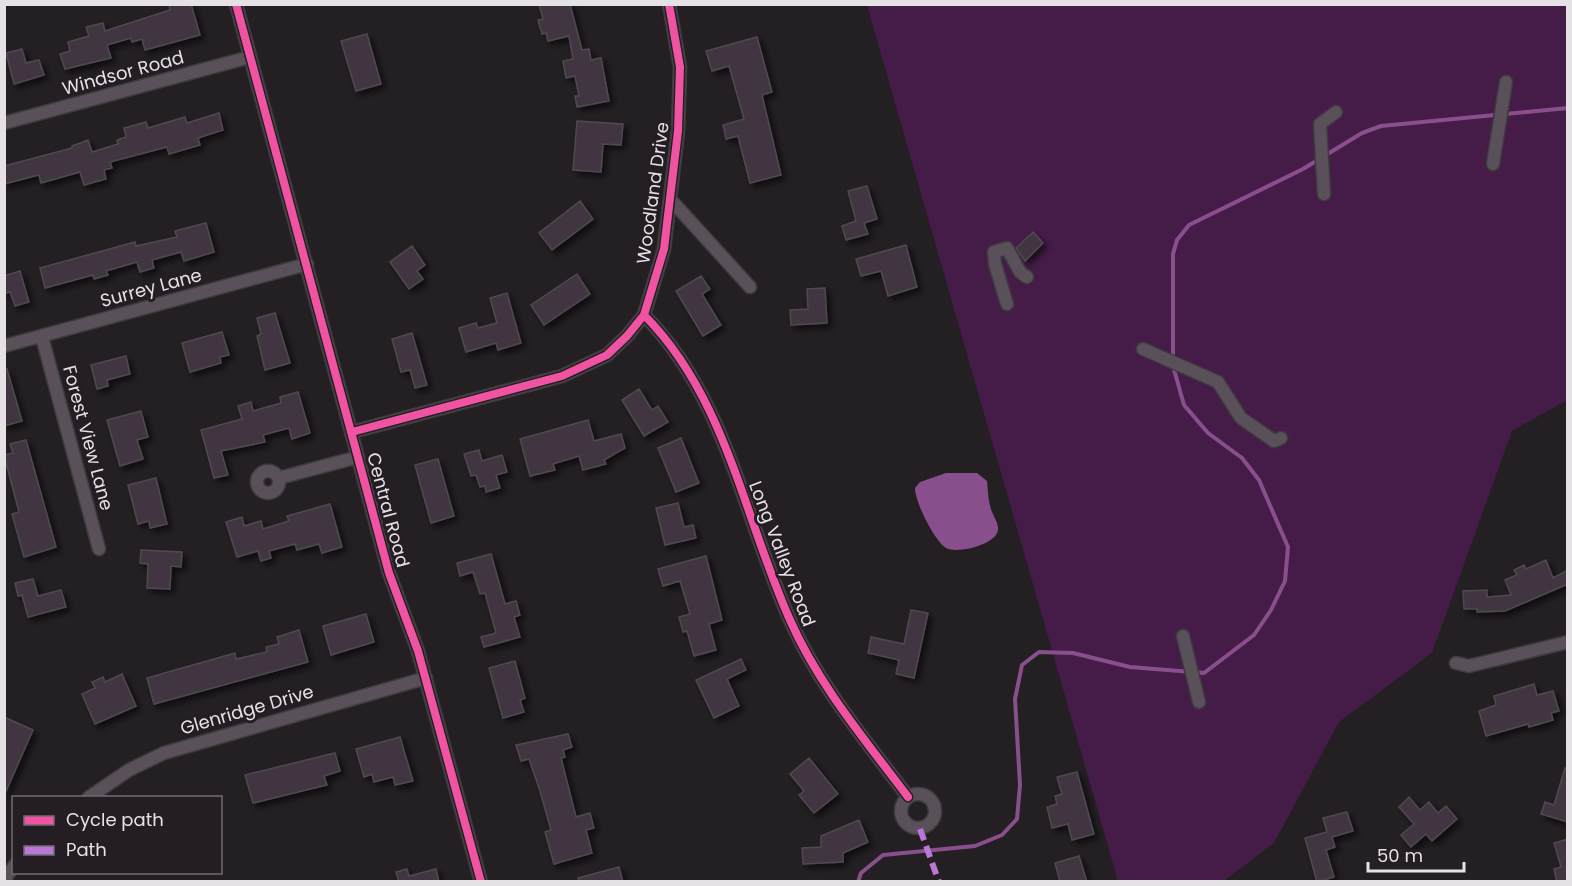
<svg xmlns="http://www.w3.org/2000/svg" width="1572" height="886" viewBox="0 0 1572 886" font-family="Poppins,sans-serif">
<defs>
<filter id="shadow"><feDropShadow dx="4" dy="4" stdDeviation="3" flood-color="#0009"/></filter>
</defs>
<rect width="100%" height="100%" fill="#231f23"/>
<path fill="#441c47" d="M 867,5 L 1567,5 L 1567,400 L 1512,431 L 1432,653 L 1339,722 L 1274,843 L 1224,881 L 1118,881 Z"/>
<path fill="#894f8d" d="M 946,473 L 977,473 L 987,481 C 988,490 988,500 991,509 C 993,516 999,523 998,530 C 996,545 957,554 946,548 C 934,540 915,502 915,488 L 920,482 Z"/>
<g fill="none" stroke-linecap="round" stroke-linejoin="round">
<path stroke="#894f8d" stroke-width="4" d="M 858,882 L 861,873 L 883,855 L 975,846 L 1002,835 L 1017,819 L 1020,785 L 1015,699 L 1022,665 L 1039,652 L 1073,653 L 1130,667 L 1204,673 L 1254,635 L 1271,610 L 1285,581 L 1288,547 L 1259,480 L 1242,458 L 1208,433 L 1184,405 L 1173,366 L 1173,254 L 1177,240 L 1189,225 L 1303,169 L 1362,133 L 1381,126 L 1568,108"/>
</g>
<path fill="#423543" stroke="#4e4a4e" stroke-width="1.5" filter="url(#shadow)" d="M 169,4 L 191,4 L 200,35 L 145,50 L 142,39 L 132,42 L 131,38 L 107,45 L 111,58 L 65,69 L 60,54 L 70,51 L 68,42 L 89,36 L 86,27 L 103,23 L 105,31 L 170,10 Z
M 539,4 L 570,4 L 582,50 L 589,49 L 591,60 L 601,58 L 609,101 L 577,107 L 575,96 L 579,96 L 575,76 L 566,78 L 563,61 L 573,59 L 569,36 L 548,41 L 546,33 L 542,34 L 538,20 L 543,19 Z
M 367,34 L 381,84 L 356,91 L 341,41 Z
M 757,37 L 772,92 L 762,95 L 781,175 L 750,183 L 738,136 L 726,139 L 723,125 L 744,119 L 729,66 L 712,71 L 706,51 Z
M 22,49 L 26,63 L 39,60 L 44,75 L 14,84 L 6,53 Z
M 219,113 L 223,130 L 198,138 L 200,145 L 169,154 L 167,147 L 110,162 L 112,168 L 104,170 L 106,179 L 84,185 L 80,172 L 41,183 L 39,175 L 4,184 L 4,166 L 72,148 L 72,146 L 88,140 L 92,152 L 118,144 L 117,140 L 126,137 L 124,128 L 146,122 L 148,128 L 185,117 L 187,123 Z
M 577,121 L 623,124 L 621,145 L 603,144 L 601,172 L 573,170 Z
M 867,186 L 877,219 L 864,223 L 868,234 L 846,240 L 842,226 L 856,221 L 848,191 Z
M 580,201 L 593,219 L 552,250 L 539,233 Z
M 206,223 L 214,252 L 184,261 L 181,252 L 152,260 L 154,268 L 140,272 L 137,262 L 106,271 L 108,275 L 94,279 L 93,275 L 45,288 L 40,268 L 135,242 L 136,246 L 177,237 L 175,231 Z
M 1033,232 L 1043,243 L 1025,261 L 1016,248 Z
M 906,245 L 917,287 L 888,296 L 881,271 L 861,276 L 856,259 Z
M 412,246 L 425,265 L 417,271 L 423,279 L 409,289 L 390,262 Z
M 20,271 L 29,302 L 15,306 L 10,292 L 4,294 L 4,276 Z
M 577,274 L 590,294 L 544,325 L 531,305 Z
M 701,276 L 710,289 L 702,294 L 721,325 L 703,336 L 676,291 Z
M 825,288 L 827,323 L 791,325 L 790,310 L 808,309 L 807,289 Z
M 507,293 L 521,343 L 498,350 L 496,343 L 466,352 L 459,328 L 476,323 L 478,328 L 497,323 L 490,298 Z
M 275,313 L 290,363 L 265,370 L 257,336 L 261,334 L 257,318 Z
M 222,332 L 229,355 L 220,357 L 221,363 L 190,372 L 182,343 Z
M 412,333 L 427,385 L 415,388 L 410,370 L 401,372 L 392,339 Z
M 126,356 L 130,374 L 107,380 L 108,386 L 97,389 L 91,365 Z
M 4,369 L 7,369 L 22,421 L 4,426 Z
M 639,389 L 652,410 L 658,406 L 668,422 L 644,436 L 622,400 Z
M 298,392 L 310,433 L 292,439 L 289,428 L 263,435 L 265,442 L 221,451 L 228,475 L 214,478 L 201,430 L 242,419 L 238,406 L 251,402 L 253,411 L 281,403 L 280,397 Z
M 141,411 L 148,437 L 137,440 L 143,459 L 120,466 L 107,420 Z
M 588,420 L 594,441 L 621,434 L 625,448 L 604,460 L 606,464 L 583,470 L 579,456 L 553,464 L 555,470 L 530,476 L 520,439 Z
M 681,438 L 699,483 L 676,492 L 658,448 Z
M 26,440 L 56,547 L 24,557 L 12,514 L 19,512 L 4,455 L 13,453 L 10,444 Z
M 479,450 L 482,461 L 502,455 L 507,472 L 496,475 L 500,488 L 486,492 L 485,486 L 480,487 L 476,475 L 471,476 L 464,454 Z
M 438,459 L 454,516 L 431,523 L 415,465 Z
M 156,478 L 167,524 L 150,528 L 149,521 L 138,524 L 128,485 Z
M 678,503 L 684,527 L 693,525 L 696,538 L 665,545 L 656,508 Z
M 330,504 L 342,547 L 322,553 L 319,544 L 297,550 L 295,544 L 269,551 L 271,558 L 261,561 L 258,551 L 237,557 L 226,522 L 242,517 L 244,526 L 261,521 L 263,529 L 289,521 L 287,516 Z
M 141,550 L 182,552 L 181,567 L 171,566 L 170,589 L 147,588 L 148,564 L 140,563 Z
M 491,554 L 505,604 L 516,601 L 520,615 L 514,617 L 520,637 L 484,647 L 481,637 L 496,633 L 485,593 L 480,594 L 473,572 L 460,576 L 457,563 Z
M 706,556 L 722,620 L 709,624 L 716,650 L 694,656 L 687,631 L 683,632 L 679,617 L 690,614 L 680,581 L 663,586 L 658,569 Z
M 1546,560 L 1553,578 L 1568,570 L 1568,584 L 1505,611 L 1477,612 L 1477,609 L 1464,609 L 1463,591 L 1487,590 L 1487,597 L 1511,595 L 1505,580 L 1517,575 L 1514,570 L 1524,565 L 1526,569 Z
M 33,579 L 38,596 L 61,590 L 66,607 L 28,617 L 22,595 L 18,596 L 15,583 Z
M 911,610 L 928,613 L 914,678 L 896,674 L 899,660 L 868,653 L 871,637 L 904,644 Z
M 366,614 L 374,642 L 331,655 L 323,626 Z
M 299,630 L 308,662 L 154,704 L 147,678 L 235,653 L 236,659 L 267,652 L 266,647 L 279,644 L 277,637 Z
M 741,659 L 746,670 L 727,679 L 739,706 L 714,718 L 696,680 Z
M 515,661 L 525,698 L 520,700 L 524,712 L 503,718 L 489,668 Z
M 122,674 L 136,706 L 95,724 L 82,694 L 95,688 L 92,682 L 103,677 L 105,682 Z
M 1534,684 L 1537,695 L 1553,691 L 1559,711 L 1551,713 L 1553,720 L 1529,727 L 1528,724 L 1486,736 L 1479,711 L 1496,705 L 1494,696 Z
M 4,717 L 33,730 L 4,796 Z
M 568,734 L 572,747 L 563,750 L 565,757 L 561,758 L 576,817 L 590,813 L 594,828 L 586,830 L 592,853 L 554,864 L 545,832 L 551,830 L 540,791 L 529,759 L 521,761 L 516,745 Z
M 400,737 L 413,781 L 395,785 L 393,777 L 374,782 L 372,774 L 364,777 L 356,749 Z
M 335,753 L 340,771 L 324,776 L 327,785 L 253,803 L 245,775 Z
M 809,758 L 838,794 L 814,813 L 799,795 L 804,791 L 790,774 Z
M 1565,768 L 1568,769 L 1568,822 L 1541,814 L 1545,802 L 1554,805 Z
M 1077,772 L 1094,834 L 1072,840 L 1068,824 L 1052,828 L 1047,807 L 1057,804 L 1055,796 L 1062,794 L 1057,777 Z
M 1409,797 L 1420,810 L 1429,802 L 1438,813 L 1446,806 L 1457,819 L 1432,841 L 1426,834 L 1411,847 L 1401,835 L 1414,824 L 1399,807 Z
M 1347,812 L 1353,831 L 1332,837 L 1335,847 L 1326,850 L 1334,877 L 1317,882 L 1305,838 L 1327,832 L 1323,818 Z
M 859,820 L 868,842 L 843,853 L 843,862 L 803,864 L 802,848 L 821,847 L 821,836 Z
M 1568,839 L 1568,882 L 1557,882 L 1554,869 L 1561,867 L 1554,843 Z
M 1079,856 L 1087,882 L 1060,882 L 1055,863 Z
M 619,867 L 623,882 L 579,882 L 578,878 Z
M 407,869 L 409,876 L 436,869 L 439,882 L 399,882 L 396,872 Z"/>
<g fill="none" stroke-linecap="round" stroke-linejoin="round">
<g stroke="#3d3b3d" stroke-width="15">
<path id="minor" d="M 236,4 L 389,573 L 418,651 L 481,882
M 4,123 L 250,57
M 1493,164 L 1506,82
M 1324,194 L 1320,124 L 1336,112
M 671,200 L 750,287
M 1007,304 L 995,264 L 994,252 L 1007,248 L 1020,272 L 1027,277
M 644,315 C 726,397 744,518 790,620 C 818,684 866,741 908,797
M 42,337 L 99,549
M 4,346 L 307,264
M 1143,349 L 1218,382 L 1241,418 L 1274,441 L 1281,438
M 352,432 L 562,376 L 607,355 L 627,336 L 644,315 L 664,249 L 678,131 L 680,67 L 669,4
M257 482a11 11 0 1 1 22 0a11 11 0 1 1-22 0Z
M 279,478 L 358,457
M 1183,636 L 1199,702
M 1456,663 L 1469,666 L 1568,642
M901 811a17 17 0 1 1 34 0a17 17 0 1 1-34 0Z
M 88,798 L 129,770 L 164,753 L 426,678
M 4,880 L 14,866"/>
</g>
<use href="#minor" stroke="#595059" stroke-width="12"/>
<path stroke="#ba77d6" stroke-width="6" stroke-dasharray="12 6" stroke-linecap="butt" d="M 920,829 L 939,882"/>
<g stroke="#241e24" stroke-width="11">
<path id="cycleway" d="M 236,4 L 389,573 L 418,651 L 481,882
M 644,315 C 726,397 744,518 790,620 C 818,684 866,741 908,797
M 352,432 L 562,376 L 607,355 L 627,336 L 644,315 L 664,249 L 678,131 L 680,67 L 669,4"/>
</g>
<use href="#cycleway" stroke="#f153a3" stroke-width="8"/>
</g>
<g text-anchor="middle" stroke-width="6" stroke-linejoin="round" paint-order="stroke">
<g font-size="18" fill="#e5e1e5" stroke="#241e24">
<text transform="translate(123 73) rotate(-15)" y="6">Windsor Road</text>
<text transform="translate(653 193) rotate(-82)" y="6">Woodland Drive</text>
<text transform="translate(151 288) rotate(-15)" y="6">Surrey Lane</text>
<text transform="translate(88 438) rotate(75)" y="6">Forest View Lane</text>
<text transform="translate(388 510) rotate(75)" y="6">Central Road</text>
<text transform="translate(782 554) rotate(69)" y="6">Long Valley Road</text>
<text transform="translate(247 710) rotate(-16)" y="6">Glenridge Drive</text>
</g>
</g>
<rect width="1572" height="886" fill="none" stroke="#e5e1e5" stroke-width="12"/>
<rect x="12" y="796" width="210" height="78" fill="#241e24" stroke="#716c71" stroke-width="1.5"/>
<rect x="24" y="816" width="30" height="9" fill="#f153a3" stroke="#716c71" stroke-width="1.5"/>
<text x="66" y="826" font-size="18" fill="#e5e1e5">Cycle path</text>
<rect x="24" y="846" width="30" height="9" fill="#ba77d6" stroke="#716c71" stroke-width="1.5"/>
<text x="66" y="856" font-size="18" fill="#e5e1e5">Path</text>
<path d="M1368 862v9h96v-9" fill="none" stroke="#e5e1e5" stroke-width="3"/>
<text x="1377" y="862" font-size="18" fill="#e5e1e5" stroke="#241e24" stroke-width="4.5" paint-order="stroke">50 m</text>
</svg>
